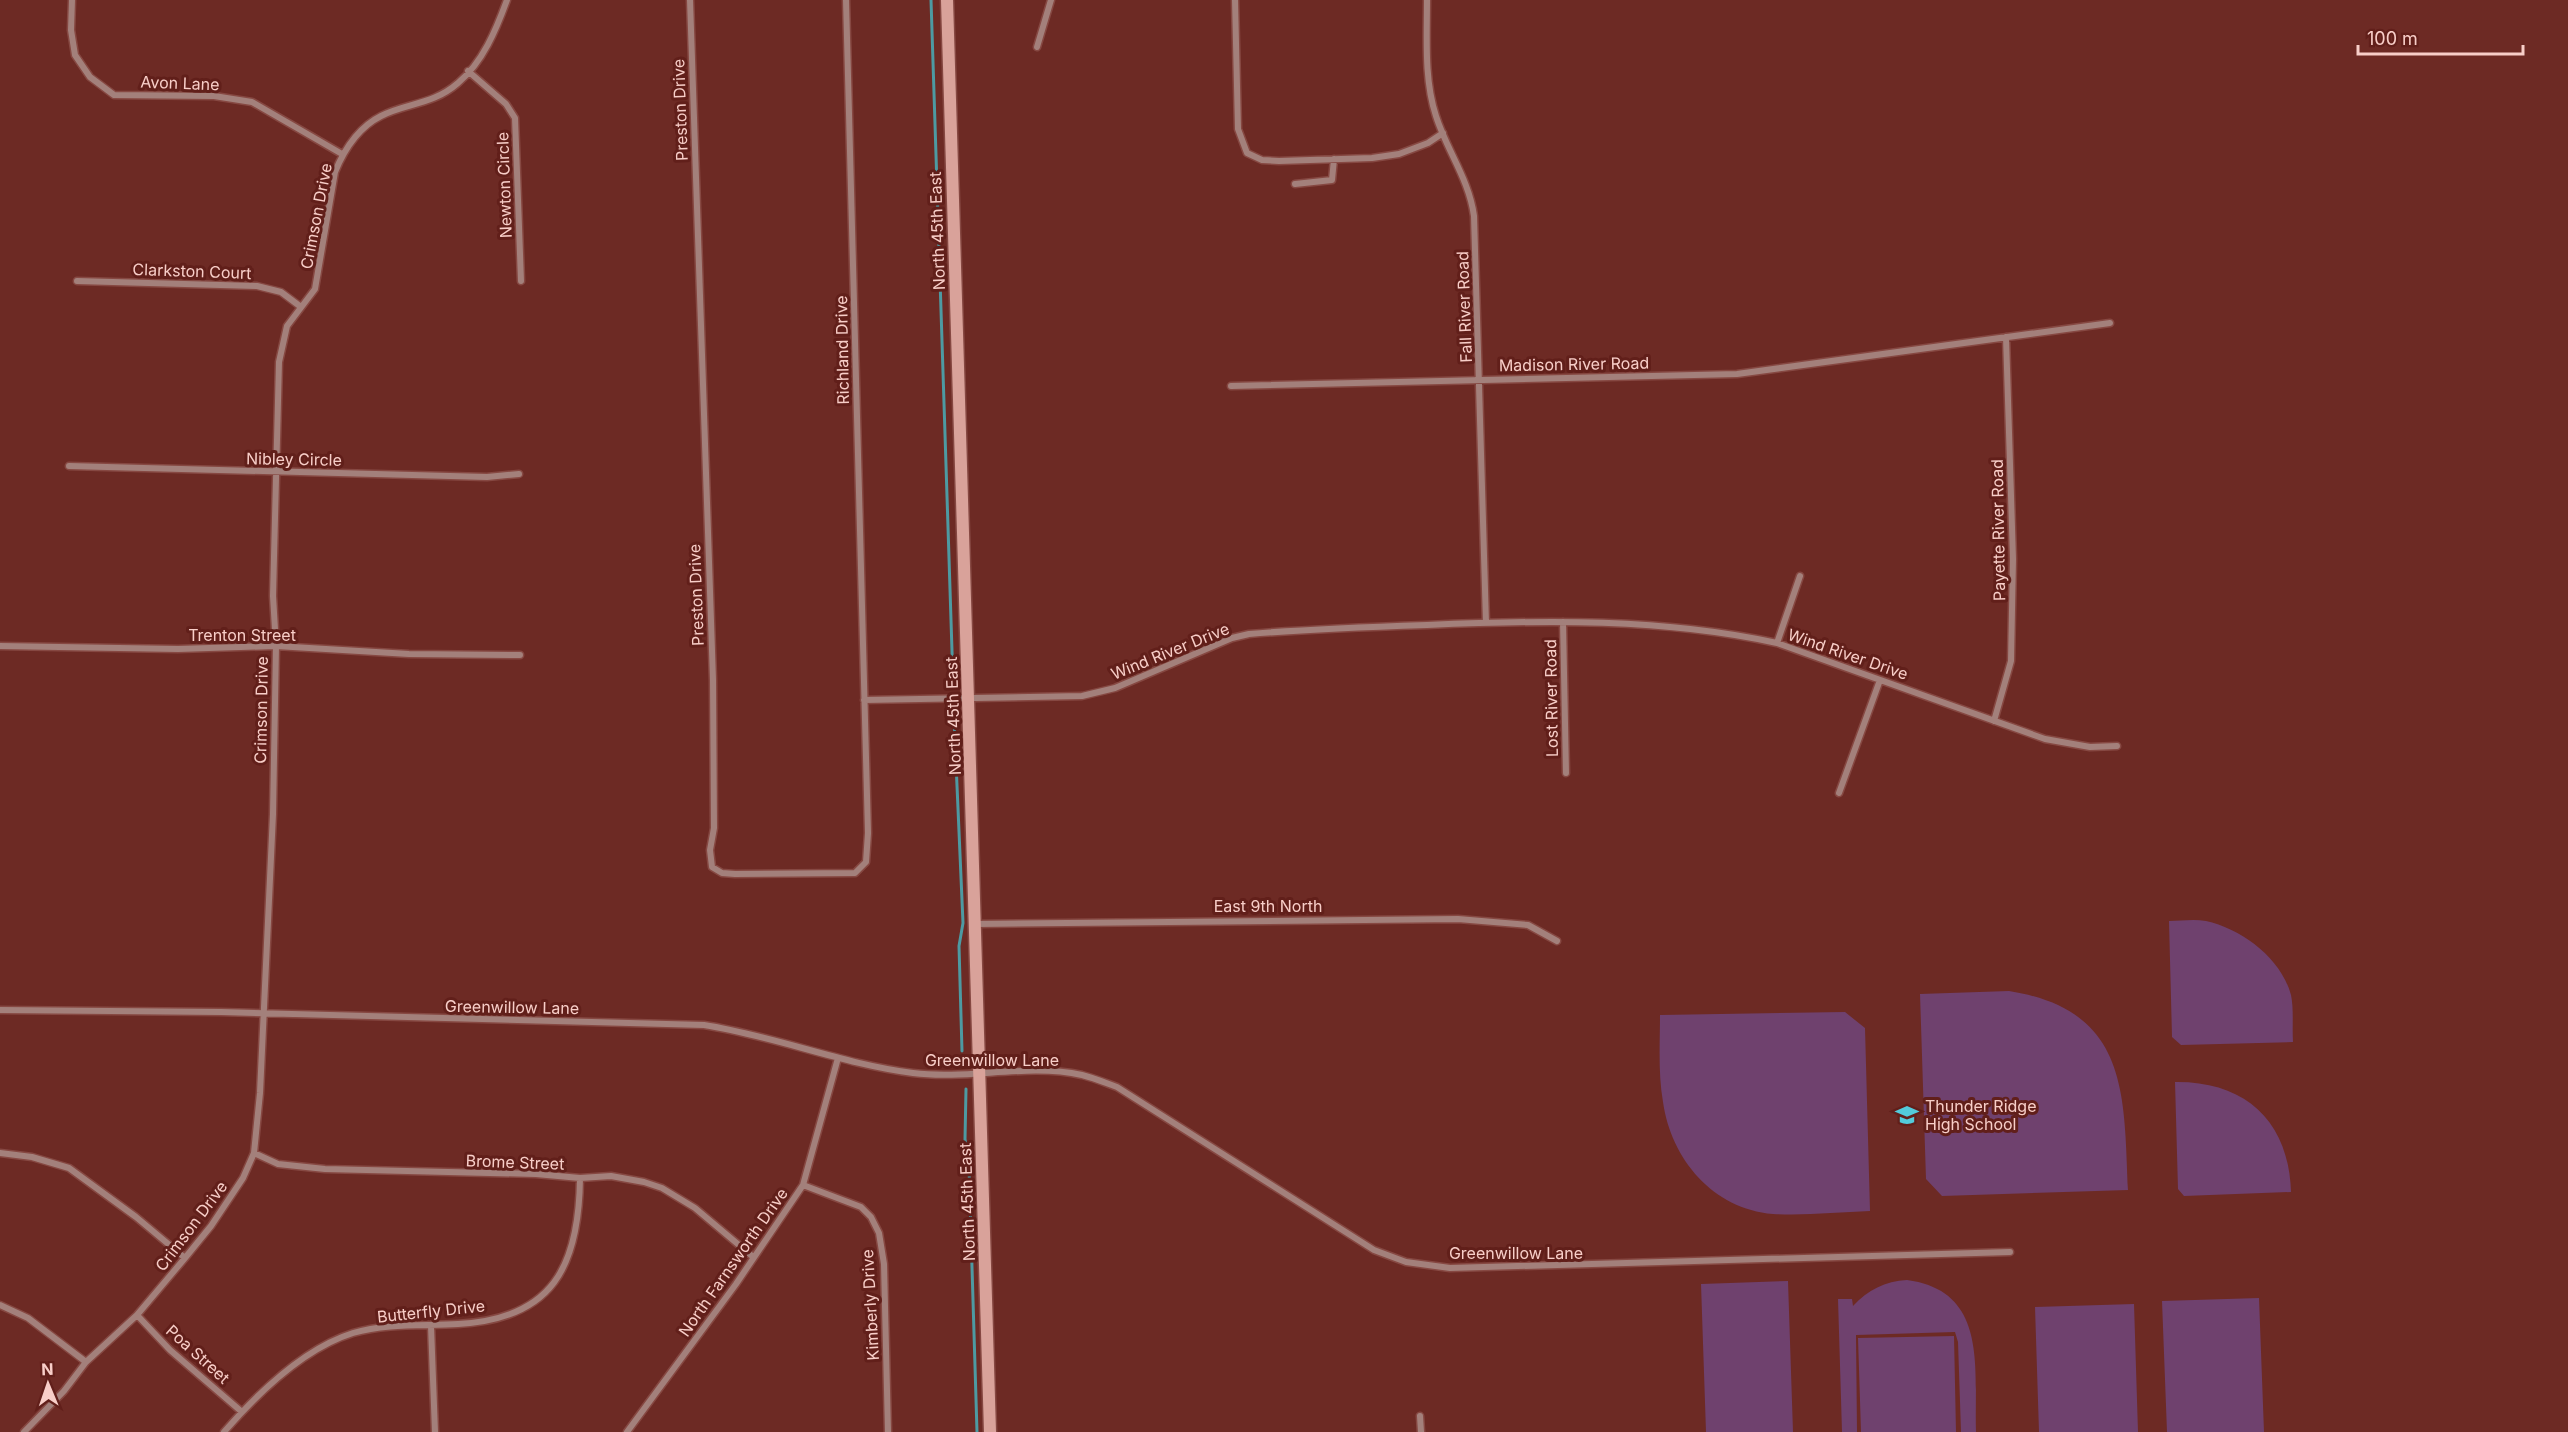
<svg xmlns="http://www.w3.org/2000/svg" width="2568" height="1432" viewBox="0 0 2568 1432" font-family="Inter,sans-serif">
<rect width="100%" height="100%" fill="#6d2a24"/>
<path fill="#6f416e" d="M 2169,921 C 2180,921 2194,919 2206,921 C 2242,929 2281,958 2291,995 C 2294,1009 2292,1027 2293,1042 L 2181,1045 L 2172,1037 Z
M 2009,991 C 2128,1010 2124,1092 2128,1190 L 1942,1196 L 1926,1179 L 1920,994 Z
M 1845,1012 L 1865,1028 L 1870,1211 C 1838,1212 1804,1216 1773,1214 C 1713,1209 1671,1159 1663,1102 C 1658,1074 1660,1043 1660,1015 Z
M 2175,1082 C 2246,1081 2289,1122 2291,1192 L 2184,1196 L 2178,1189 Z
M 1907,1280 C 1989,1291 1974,1369 1976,1432 L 1961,1432 L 1958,1342 L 1955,1332 L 1856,1335 L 1857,1432 L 1842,1432 L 1838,1299 L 1852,1299 L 1853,1306 C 1868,1290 1885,1281 1907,1280 Z
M 1788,1281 L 1793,1432 L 1706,1432 L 1701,1284 Z
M 2259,1298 L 2264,1432 L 2167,1432 L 2162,1301 Z
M 2134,1304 L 2138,1432 L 2039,1432 L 2035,1307 Z
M 1954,1336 L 1956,1432 L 1861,1432 L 1858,1338 Z"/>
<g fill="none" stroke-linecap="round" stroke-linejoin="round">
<path stroke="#4d9aa2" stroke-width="3" d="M 931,0 L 953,682
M 954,717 L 963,923 L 959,946 L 962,1051
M 966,1089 L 965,1139 L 969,1168 L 977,1432"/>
<g stroke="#864842" stroke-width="9">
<path id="minor" d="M 72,0 L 71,30 L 75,55 L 90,77 L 114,95 L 214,96 L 252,102 L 342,154
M 690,0 L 713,680 L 714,828 L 710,850 L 712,867 L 722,873 L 735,874 L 855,873 L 866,862 L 868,833 L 846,0
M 1235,0 L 1238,129 L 1247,153 L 1262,160 L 1279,161 L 1372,158 L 1399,154 L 1428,143 L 1443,133
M 1427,0 C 1427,38 1424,80 1436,116 C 1447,151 1469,179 1474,216 L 1486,623
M 1037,47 L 1051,0
M 468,71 L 506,104 L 515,118 L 521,281
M 1295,184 L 1332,180 L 1334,159
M 77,281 L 257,286 L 281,292 L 301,307
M 1231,386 L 1737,374 L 2110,323
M 69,466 L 487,477 L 519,474
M 1563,622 L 1566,773
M 1777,643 L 1800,576
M 0,646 L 178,649 L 276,646 L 409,654 L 520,655
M 864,700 L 1082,696 L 1115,688 L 1232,638 L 1249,634 C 1308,629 1367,627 1427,625 C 1543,620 1663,618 1777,643 L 2045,739 L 2090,747 L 2117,746
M 1994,721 L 2011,661 L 2013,559 L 2006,337
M 1839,793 L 1880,680
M 976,924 L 1458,919 L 1528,925 L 1557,941
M 0,1010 L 221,1012 L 704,1025 C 775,1036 842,1064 913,1073 C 969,1080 1027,1063 1082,1075 C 1094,1078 1106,1083 1117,1087 L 1374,1250 L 1406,1262 L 1450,1268 L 2010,1252
M 0,1153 L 32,1157 L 69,1168 L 136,1217 L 185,1258
M 254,1153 L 278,1164 L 325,1169 L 536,1174 L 580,1178 L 611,1176 L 644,1182 L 662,1188 L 695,1208 L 752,1256
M 803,1185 L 861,1207 L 871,1217 L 879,1233 L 884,1264 L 888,1432
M 0,1305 L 28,1318 L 86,1362
M 137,1315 L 170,1350 L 242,1412
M 431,1326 L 435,1432
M 1420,1416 L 1421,1432
M 24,1432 L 64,1391 L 86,1362 L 137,1315 L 185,1258 L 211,1226 L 243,1178 L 254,1153 L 260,1093 L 273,814 L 276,646 L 273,596 L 279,362 L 287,326 L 315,289 L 335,172 C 344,150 359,127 381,116 C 406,103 433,105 458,83 C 483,62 496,30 507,0
M 224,1432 C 257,1394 305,1348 353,1333 C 387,1323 423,1326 458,1324 C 553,1319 579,1266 580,1178
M 627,1432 L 736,1284 L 803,1185 L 838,1058"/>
</g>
<g stroke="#864842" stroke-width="15">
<path id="secondary" d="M 947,0 L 990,1432"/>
</g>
<use href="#minor" stroke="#a3807b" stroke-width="6"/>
<use href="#secondary" stroke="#d9a29a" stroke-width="12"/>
</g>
<defs>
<g id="school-bare" transform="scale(1.8)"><path d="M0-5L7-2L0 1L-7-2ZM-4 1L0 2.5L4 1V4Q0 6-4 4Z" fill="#53cbdb" stroke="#611f1a" stroke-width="2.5" paint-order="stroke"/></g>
</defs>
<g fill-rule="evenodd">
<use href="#school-bare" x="1907" y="1115"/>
</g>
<g text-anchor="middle" stroke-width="6" stroke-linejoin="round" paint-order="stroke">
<g font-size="16" fill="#f8cec8" stroke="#611f1a">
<text transform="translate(180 83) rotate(2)" y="6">Avon Lane</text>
<text transform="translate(680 110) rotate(-92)" y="6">Preston Drive</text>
<text transform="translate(504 185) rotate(-92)" y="6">Newton Circle</text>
<text transform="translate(316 216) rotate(-79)" y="6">Crimson Drive</text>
<text transform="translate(937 231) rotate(-92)" y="6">North 45th East</text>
<text transform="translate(192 271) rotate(2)" y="6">Clarkston Court</text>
<text transform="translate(1464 307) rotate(-92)" y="6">Fall River Road</text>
<text transform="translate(842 350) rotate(-91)" y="6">Richland Drive</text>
<text transform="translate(1574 364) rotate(-1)" y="6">Madison River Road</text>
<text transform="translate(294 459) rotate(1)" y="6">Nibley Circle</text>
<text transform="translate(1998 530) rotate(-91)" y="6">Payette River Road</text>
<text transform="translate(696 595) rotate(-92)" y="6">Preston Drive</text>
<text x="242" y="641">Trenton Street</text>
<text transform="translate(1170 651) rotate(-22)" y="6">Wind River Drive</text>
<text transform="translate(1848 654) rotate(19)" y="6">Wind River Drive</text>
<text transform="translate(1551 698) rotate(-91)" y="6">Lost River Road</text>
<text transform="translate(261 710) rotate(-89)" y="6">Crimson Drive</text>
<text transform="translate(953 716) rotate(-92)" y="6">North 45th East</text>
<text x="1268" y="912">East 9th North</text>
<text transform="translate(512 1007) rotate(1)" y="6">Greenwillow Lane</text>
<text x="992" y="1066">Greenwillow Lane</text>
<text transform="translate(515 1162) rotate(2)" y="6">Brome Street</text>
<text transform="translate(967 1202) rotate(-92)" y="6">North 45th East</text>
<text transform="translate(191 1226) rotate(-53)" y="6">Crimson Drive</text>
<text x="1516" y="1259">Greenwillow Lane</text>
<text transform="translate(733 1262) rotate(-55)" y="6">North Farnsworth Drive</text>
<text transform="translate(870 1305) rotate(-93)" y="6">Kimberly Drive</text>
<text transform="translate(431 1311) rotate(-6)" y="6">Butterfly Drive</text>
<text transform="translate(198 1354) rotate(42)" y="6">Poa Street</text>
</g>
<g font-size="16" fill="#f8cec8" stroke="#611f1a" text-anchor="start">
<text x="1925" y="1112">Thunder Ridge<tspan x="1925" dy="18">High School</tspan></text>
</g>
</g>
<g transform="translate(48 1384) rotate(358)" stroke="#611f1a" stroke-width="4.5" paint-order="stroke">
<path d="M0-4.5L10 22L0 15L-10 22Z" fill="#f8cec8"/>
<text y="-9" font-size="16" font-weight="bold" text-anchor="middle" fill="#f8cec8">N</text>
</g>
<path d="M2358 45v9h165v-9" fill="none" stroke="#f8cec8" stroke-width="3"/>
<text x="2367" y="45" font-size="18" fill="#f8cec8" stroke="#611f1a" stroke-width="4.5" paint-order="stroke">100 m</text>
</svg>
